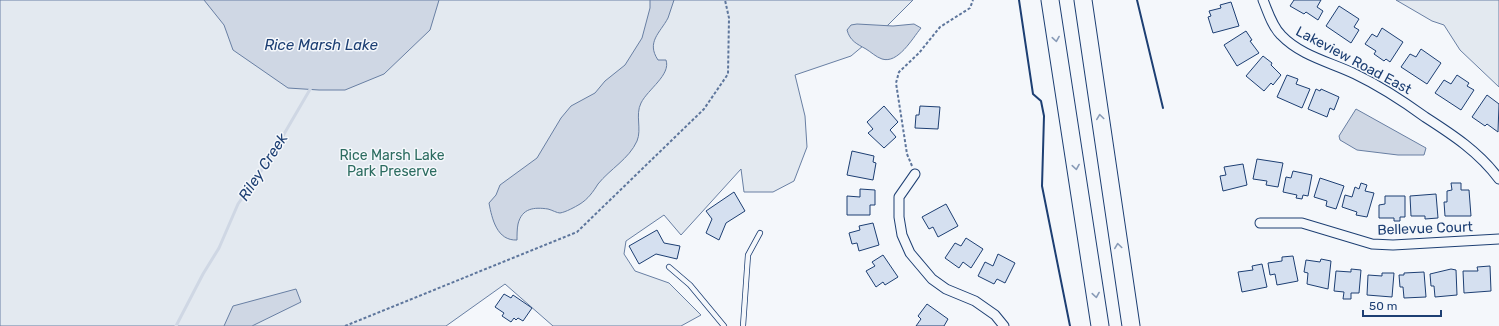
<svg xmlns="http://www.w3.org/2000/svg" width="1499" height="326" viewBox="0 0 1499 326" font-family="Rubik,sans-serif">
<rect width="100%" height="100%" fill="#f4f7fb"/>
<path fill="#e3e9f0" stroke="#687fa3" d="M 0,0 L 913,0 L 888,25 L 851,56 L 795,75 L 805,116 L 807,147 L 794,181 L 773,192 L 744,192 L 741,169 L 681,235 L 664,215 L 626,241 L 624,254 L 635,271 L 669,283 L 701,315 L 681,326 L 553,326 L 505,284 L 446,326 L 0,326 Z
M 1396,0 L 1499,0 L 1499,87 L 1460,50 L 1444,25 L 1432,21 Z"/>
<path fill="#cfd7e4" stroke="#687fa3" d="M 204,0 L 439,0 L 430,30 L 384,74 L 345,90 L 319,90 L 288,88 L 233,50 L 224,25 Z
M 650,0 L 674,0 C 672,6 670,12 668,18 C 660,33 646,42 658,60 L 666,60 C 671,75 648,89 641,103 C 635,115 642,129 637,141 C 629,159 610,169 598,184 C 593,192 588,199 580,204 C 575,207 566,212 560,213 C 557,213 552,210 548,209 C 534,207 522,208 518,224 C 517,229 517,235 517,240 C 497,241 492,219 489,203 L 496,195 L 500,185 L 537,158 L 561,118 L 571,106 L 595,93 L 605,81 L 625,65 L 642,38 L 650,8 Z
M 857,24 L 893,26 L 914,24 L 921,28 C 912,39 898,64 882,59 C 876,57 871,52 866,49 C 857,44 850,41 847,30 L 851,25 Z
M 1356,109 L 1426,148 L 1424,155 L 1398,155 L 1357,150 L 1340,140 L 1339,136 Z
M 296,289 L 301,302 L 252,326 L 224,326 L 233,306 Z"/>
<g fill="none" stroke-linecap="round" stroke-linejoin="round">
<path stroke="#cfd7e4" stroke-width="3" d="M 176,326 L 203,274 L 219,248 L 238,204 L 270,158 L 312,86"/>
</g>
<path fill="#d5e0f0" stroke="#1d3f73" d="M 1294,0 L 1321,0 L 1317,7 L 1323,11 L 1318,20 L 1306,12 L 1304,14 L 1290,6 Z
M 1231,2 L 1239,26 L 1213,33 L 1208,17 L 1211,16 L 1209,11 L 1221,8 L 1220,5 Z
M 1339,6 L 1359,19 L 1354,27 L 1359,30 L 1351,43 L 1326,26 Z
M 1382,28 L 1403,42 L 1390,62 L 1386,59 L 1384,61 L 1374,54 L 1376,51 L 1365,44 L 1372,34 L 1377,37 Z
M 1246,31 L 1252,40 L 1250,41 L 1259,53 L 1237,66 L 1224,45 Z
M 1421,49 L 1441,63 L 1427,84 L 1401,67 L 1410,54 L 1416,57 Z
M 1263,56 L 1272,63 L 1271,65 L 1281,75 L 1273,85 L 1271,83 L 1264,91 L 1246,76 Z
M 1287,75 L 1298,79 L 1296,84 L 1310,89 L 1302,108 L 1277,97 Z
M 1457,75 L 1469,83 L 1467,86 L 1474,90 L 1461,110 L 1435,93 L 1444,80 L 1451,84 Z
M 1316,89 L 1320,91 L 1321,89 L 1339,97 L 1334,110 L 1330,108 L 1327,117 L 1308,109 Z
M 1487,95 L 1499,104 L 1498,132 L 1487,124 L 1485,126 L 1472,117 Z
M 884,106 L 898,122 L 890,130 L 896,137 L 884,148 L 868,133 L 873,129 L 867,122 Z
M 920,106 L 940,107 L 938,129 L 915,128 L 916,115 L 919,115 Z
M 852,151 L 874,156 L 873,162 L 876,163 L 873,180 L 847,175 Z
M 1257,159 L 1283,163 L 1278,187 L 1266,185 L 1267,181 L 1253,179 Z
M 1243,164 L 1247,185 L 1223,191 L 1220,176 L 1226,175 L 1224,167 Z
M 1293,171 L 1312,175 L 1308,196 L 1303,195 L 1302,199 L 1296,198 L 1297,195 L 1283,192 L 1286,177 L 1291,178 Z
M 1320,178 L 1344,186 L 1336,209 L 1326,206 L 1327,201 L 1314,197 Z
M 1361,183 L 1367,185 L 1365,191 L 1374,193 L 1367,217 L 1356,215 L 1357,212 L 1342,207 L 1345,195 L 1352,197 L 1355,187 L 1359,189 Z
M 1451,183 L 1461,183 L 1461,190 L 1469,190 L 1471,216 L 1445,216 L 1444,202 L 1447,202 L 1447,191 L 1452,190 Z
M 860,189 L 875,190 L 875,205 L 870,205 L 870,215 L 847,215 L 847,196 L 860,197 Z
M 734,192 L 745,211 L 726,223 L 719,240 L 706,233 L 712,219 L 706,211 Z
M 1436,194 L 1438,218 L 1425,219 L 1425,216 L 1411,216 L 1410,196 Z
M 1385,196 L 1405,196 L 1405,217 L 1400,217 L 1400,221 L 1394,221 L 1394,218 L 1379,218 L 1379,205 L 1385,204 Z
M 946,204 L 958,226 L 938,237 L 933,227 L 929,229 L 922,217 Z
M 873,223 L 879,245 L 859,251 L 857,243 L 852,244 L 849,233 L 860,230 L 859,226 Z
M 657,230 L 664,243 L 680,246 L 677,259 L 656,254 L 639,264 L 629,246 Z
M 966,238 L 983,249 L 971,268 L 963,262 L 959,268 L 945,258 L 955,243 L 961,246 Z
M 998,254 L 1015,263 L 1005,283 L 997,279 L 994,284 L 978,276 L 985,262 L 993,266 Z
M 883,255 L 898,277 L 885,285 L 883,282 L 876,287 L 866,271 L 875,266 L 872,262 Z
M 1293,256 L 1298,281 L 1277,285 L 1275,274 L 1270,275 L 1268,263 L 1282,261 L 1282,257 Z
M 1321,259 L 1331,261 L 1328,289 L 1307,284 L 1308,273 L 1304,272 L 1306,260 L 1320,262 Z
M 1262,264 L 1267,287 L 1242,292 L 1238,272 L 1253,270 L 1252,266 Z
M 1490,266 L 1491,291 L 1464,293 L 1463,271 L 1478,271 L 1477,267 Z
M 1351,269 L 1361,270 L 1359,293 L 1351,293 L 1351,299 L 1343,299 L 1344,292 L 1334,291 L 1336,271 L 1351,272 Z
M 1451,269 L 1456,270 L 1457,295 L 1435,297 L 1434,286 L 1431,286 L 1430,274 Z
M 1424,272 L 1426,297 L 1404,298 L 1403,287 L 1400,287 L 1399,275 L 1404,275 L 1404,273 Z
M 1382,273 L 1394,273 L 1392,297 L 1367,295 L 1368,275 L 1382,276 Z
M 504,294 L 511,298 L 513,295 L 532,308 L 523,321 L 518,318 L 516,320 L 514,318 L 511,322 L 502,316 L 504,313 L 495,307 Z
M 927,304 L 948,319 L 944,326 L 916,326 L 921,319 L 918,316 Z"/>
<g fill="none" stroke-linecap="round" stroke-linejoin="round">
<g stroke="#1d3f73" stroke-width="6">
<path id="lane" d="M 669,267 L 690,285 L 724,326
M 743,326 L 748,255 L 760,233"/>
</g>
<g stroke="#1d3f73" stroke-width="11">
<path id="street" d="M 1263,0 C 1268,12 1272,26 1281,35 C 1301,56 1330,62 1355,74 C 1380,86 1403,101 1425,117 C 1453,135 1479,152 1499,179
M 915,174 L 899,197 L 899,217 L 902,235 L 910,253 L 932,279 L 946,289 L 975,301 L 995,315 L 1004,326
M 1260,223 L 1302,223 L 1372,244 L 1393,245 L 1499,239"/>
</g>
<g stroke="#1d3f73" stroke-width="19">
<path id="highway" d="M 1050,0 L 1100,326
M 1083,0 L 1131,326"/>
</g>
<path stroke="#5e769c" stroke-width="2" stroke-dasharray="3 2" stroke-linecap="butt" d="M 912,166 L 907,154 L 896,83 L 899,72 L 919,53 L 940,27 L 970,8 L 973,0
M 345,326 L 577,232 L 704,109 L 728,74 L 729,18 L 725,0"/>
<use href="#lane" stroke="#f4f7fb" stroke-width="4.5"/>
<use href="#street" stroke="#f4f7fb" stroke-width="9"/>
<use href="#highway" stroke="#f4f7fb" stroke-width="17"/>
<path stroke="#1d3f73" stroke-width="2" d="M 1019,0 L 1033,94 L 1041,101 L 1044,116 L 1042,186 L 1070,326
M 1137,0 L 1163,108"/>
</g>
<defs><path id="oneway-chevron" d="M-2-3.5L2.5 0L-2 3.5" fill="none" stroke-width="1.6" stroke-linecap="round" stroke-linejoin="round"/></defs>
<g stroke="#889bb7">
<use href="#oneway-chevron" transform="translate(1056 39) rotate(81)"/>
<use href="#oneway-chevron" transform="translate(1100 117) rotate(-98)"/>
<use href="#oneway-chevron" transform="translate(1076 167) rotate(81)"/>
<use href="#oneway-chevron" transform="translate(1118 246) rotate(-98)"/>
<use href="#oneway-chevron" transform="translate(1096 295) rotate(81)"/>
</g>
<g text-anchor="middle" stroke-width="3" stroke-linejoin="round" paint-order="stroke">
<g font-size="14" fill="#1d3f73" stroke="#f4f7fb">
<text transform="translate(1354 60) rotate(28)" y="5">Lakeview Road East</text>
<text transform="translate(1425 228) rotate(-2)" y="5">Bellevue Court</text>
</g>
<g font-size="14" fill="#2c6c60" stroke="#f4f7fb">
<text x="392" y="160">Rice Marsh Lake<tspan x="392" dy="16">Park Preserve</tspan></text>
</g>
<g font-size="15" font-style="italic" fill="#1d3f73" stroke="#f4f7fb">
<text x="321" y="50">Rice Marsh Lake</text>
<text transform="translate(263 167) rotate(-57)" y="5">Riley Creek</text>
</g>
</g>
<path d="M1363 310v6h78v-6" fill="none" stroke="#1d3f73" stroke-width="2"/>
<text x="1369" y="310" font-size="12" fill="#1d3f73" stroke="#f4f7fb" stroke-width="3" paint-order="stroke">50 m</text>
</svg>
